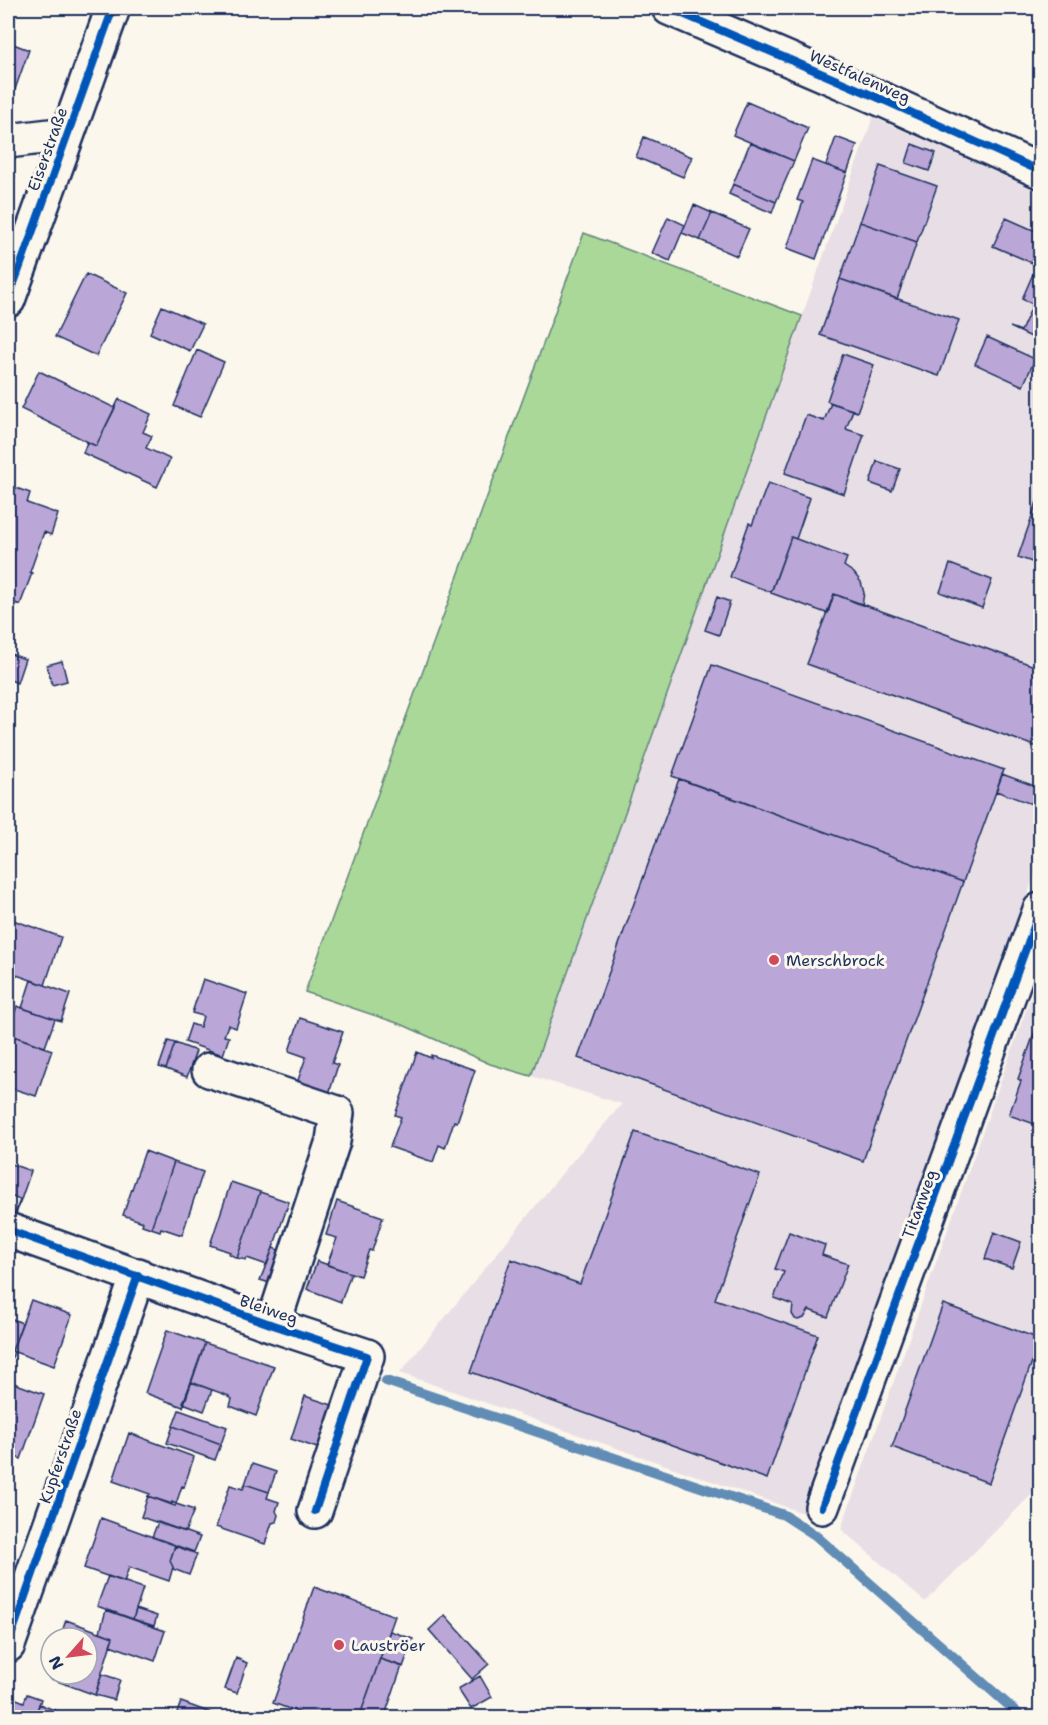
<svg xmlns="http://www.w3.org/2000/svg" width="1048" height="1725" viewBox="0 0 1048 1725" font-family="'Shantell Sans',sans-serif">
<rect width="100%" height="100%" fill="#fbf7ec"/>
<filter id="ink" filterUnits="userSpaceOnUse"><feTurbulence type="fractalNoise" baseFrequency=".0167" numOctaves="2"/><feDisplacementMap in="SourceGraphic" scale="12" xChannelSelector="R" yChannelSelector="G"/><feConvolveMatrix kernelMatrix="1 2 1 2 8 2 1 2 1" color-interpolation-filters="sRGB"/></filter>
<g filter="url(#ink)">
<path fill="#e8dfe6" d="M 873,117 L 1040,192 L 1040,860 L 806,1514 L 400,1373 L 568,1166 L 622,1104 L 531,1076 Z
M 1040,971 L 1040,1486 L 925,1602 L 841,1529 Z"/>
<path fill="#aad898" stroke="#62847b" stroke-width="1.5" d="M 584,233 L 802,316 L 531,1076 L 490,1064 L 403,1025 L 305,992 Z"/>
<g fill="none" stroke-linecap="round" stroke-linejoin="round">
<path stroke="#618cb5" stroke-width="10" d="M 386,1381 L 784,1515 L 815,1535 L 1023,1718"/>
</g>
<path fill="#bba7d7" stroke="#1b2f5e" stroke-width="1.5" d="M 8,42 L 29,50 L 13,95 L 8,93 Z
M 747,102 L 808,128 L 794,161 L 733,135 Z
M 644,137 L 692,157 L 683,177 L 636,157 Z
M 836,137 L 857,145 L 847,173 L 826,165 Z
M 750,143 L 794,161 L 776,202 L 733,184 Z
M 912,144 L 936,153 L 929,171 L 906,163 Z
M 812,160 L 847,173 L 816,259 L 787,248 L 803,202 L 797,200 Z
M 880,166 L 937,186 L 917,242 L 860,222 Z
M 8,173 L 15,176 L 8,198 Z
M 733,184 L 776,202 L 772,213 L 729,194 Z
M 694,205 L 712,213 L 700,240 L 682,233 Z
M 712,213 L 749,229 L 737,256 L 700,240 Z
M 668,217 L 685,225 L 670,261 L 652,253 Z
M 1006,218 L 1040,233 L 1040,258 L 1037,265 L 993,246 Z
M 860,222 L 917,242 L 897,299 L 840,279 Z
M 1040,258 L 1040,341 L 1010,327 L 1021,331 L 1033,304 L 1022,299 Z
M 86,274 L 127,293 L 96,356 L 55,337 Z
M 840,279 L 959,320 L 939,376 L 820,335 Z
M 162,306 L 203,324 L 190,351 L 150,333 Z
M 987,337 L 1035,359 L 1023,386 L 975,364 Z
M 197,350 L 224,362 L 200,417 L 174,406 Z
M 843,354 L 874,365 L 857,412 L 827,401 Z
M 39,371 L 115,408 L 96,446 L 21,409 Z
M 119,399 L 151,414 L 143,432 L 152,436 L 146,448 L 170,459 L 157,487 L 83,453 L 87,442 L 96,446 Z
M 831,403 L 853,410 L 846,429 L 864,435 L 844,494 L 785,473 L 806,415 L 824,421 Z
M 877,461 L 900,469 L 892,491 L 870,483 Z
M 768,483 L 810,498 L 796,539 L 791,537 L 771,592 L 730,577 L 749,523 L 752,525 Z
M 8,485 L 30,493 L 27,503 L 58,514 L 51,535 L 44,532 L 30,572 L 32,573 L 20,605 L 8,600 Z
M 1040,493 L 1040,565 L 1018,557 Z
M 791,537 L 847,558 L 844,566 L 854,573 L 861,582 L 864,593 L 862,605 L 834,594 L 828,613 L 826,613 L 771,593 Z
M 950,564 L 992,580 L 982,608 L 940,592 Z
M 834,594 L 1040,668 L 1040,748 L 807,664 Z
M 717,597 L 730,602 L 719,635 L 705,630 Z
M 8,653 L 25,659 L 17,683 L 8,679 Z
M 62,661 L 67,681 L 52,685 L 47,665 Z
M 712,665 L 1004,770 L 963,882 L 672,776 Z
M 1002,774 L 1040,788 L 1040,807 L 996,791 Z
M 679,779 L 963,882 L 863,1161 L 578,1058 Z
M 13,920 L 61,937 L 45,985 L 8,972 L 8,934 Z
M 203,979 L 247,994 L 236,1028 L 228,1025 L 224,1036 L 229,1037 L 223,1055 L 185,1042 L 191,1024 L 200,1027 L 203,1016 L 192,1013 Z
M 31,980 L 70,994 L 61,1021 L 22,1008 Z
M 17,1006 L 55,1019 L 45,1047 L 8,1034 Z
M 1040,1017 L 1040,1126 L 1009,1115 L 1021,1081 L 1018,1079 Z
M 300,1018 L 343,1032 L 332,1063 L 338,1065 L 328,1097 L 296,1086 L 306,1057 L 289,1051 Z
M 8,1034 L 52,1050 L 36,1096 L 8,1087 Z
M 168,1041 L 175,1043 L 166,1069 L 159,1067 Z
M 175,1043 L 196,1051 L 187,1077 L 166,1069 Z
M 417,1052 L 431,1058 L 431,1055 L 475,1070 L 457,1122 L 454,1121 L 445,1148 L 439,1145 L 433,1162 L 390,1147 L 401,1117 L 395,1115 Z
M 635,1132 L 760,1175 L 715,1299 L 818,1335 L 767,1479 L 471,1372 L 511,1259 L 580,1284 Z
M 145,1151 L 174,1162 L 151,1228 L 142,1225 L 143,1222 L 123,1215 Z
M 174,1162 L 203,1172 L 182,1235 L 161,1228 L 160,1231 L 151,1228 Z
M 8,1163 L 31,1171 L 16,1214 L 39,1223 L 14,1215 L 20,1200 L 8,1195 Z
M 231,1182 L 260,1192 L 237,1258 L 229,1254 L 230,1252 L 210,1245 Z
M 260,1192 L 289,1202 L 267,1265 L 247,1258 L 246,1260 L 237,1258 Z
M 337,1201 L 383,1217 L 372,1251 L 369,1250 L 360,1276 L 327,1265 L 337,1238 L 326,1235 Z
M 789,1232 L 825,1245 L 822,1255 L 848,1264 L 828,1317 L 809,1310 L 804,1318 L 798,1320 L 795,1319 L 792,1314 L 793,1305 L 774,1298 L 784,1272 L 775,1269 Z
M 994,1232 L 1021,1242 L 1012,1268 L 985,1259 Z
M 273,1248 L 287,1253 L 276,1285 L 260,1280 Z
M 317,1261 L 351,1273 L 341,1302 L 307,1289 Z
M 31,1300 L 72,1315 L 54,1366 L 12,1351 Z
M 943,1304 L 1040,1339 L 989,1483 L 892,1447 Z
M 8,1317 L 22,1323 L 12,1351 L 14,1352 L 9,1366 L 8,1365 Z
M 167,1330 L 205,1343 L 183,1407 L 145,1393 Z
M 205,1343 L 274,1366 L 256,1416 L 230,1406 L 232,1399 L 228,1397 L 229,1396 L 191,1382 Z
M 8,1381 L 44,1394 L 21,1459 L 8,1454 Z
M 191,1382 L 212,1390 L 204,1411 L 183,1403 Z
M 305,1396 L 338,1407 L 323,1450 L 291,1439 Z
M 179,1410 L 227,1427 L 221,1444 L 173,1426 Z
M 173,1426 L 221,1444 L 215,1460 L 167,1443 Z
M 129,1433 L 194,1457 L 184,1487 L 182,1486 L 176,1504 L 172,1502 L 172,1504 L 148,1496 L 150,1494 L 113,1481 Z
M 252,1464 L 276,1472 L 269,1492 L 245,1484 Z
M 245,1484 L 269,1492 L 267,1498 L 279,1502 L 276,1511 L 278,1515 L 276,1522 L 272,1523 L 265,1544 L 216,1527 L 230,1485 L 243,1489 Z
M 148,1496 L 175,1506 L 176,1504 L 194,1510 L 185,1532 L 141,1517 Z
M 101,1518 L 175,1545 L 170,1561 L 173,1567 L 169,1581 L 129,1567 L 124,1582 L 84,1568 Z
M 158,1522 L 200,1537 L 194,1552 L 152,1537 Z
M 175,1546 L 197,1554 L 189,1575 L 173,1569 L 173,1567 L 170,1561 Z
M 108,1576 L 143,1588 L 133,1619 L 97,1606 Z
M 314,1587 L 395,1616 L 359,1718 L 314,1718 L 273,1703 Z
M 136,1609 L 157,1616 L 154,1626 L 133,1619 Z
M 106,1610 L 165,1631 L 155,1661 L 110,1645 L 113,1637 L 100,1632 Z
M 445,1615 L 489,1664 L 472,1679 L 429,1630 Z
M 66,1620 L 113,1637 L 95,1695 L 49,1678 L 51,1670 L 51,1674 L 87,1674 L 87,1638 L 60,1638 Z
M 390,1631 L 413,1639 L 403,1667 L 380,1659 Z
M 236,1658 L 247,1663 L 237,1693 L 225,1689 Z
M 380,1659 L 402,1666 L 384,1718 L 359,1718 Z
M 102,1674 L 120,1680 L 114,1700 L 95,1695 Z
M 480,1676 L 492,1697 L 471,1709 L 458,1689 Z
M 27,1694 L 41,1699 L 35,1718 L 8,1718 L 14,1698 L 24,1702 Z
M 181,1702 L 225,1718 L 175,1718 Z
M 39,1704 L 75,1718 L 35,1718 Z"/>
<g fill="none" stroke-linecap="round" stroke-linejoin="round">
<g stroke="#1b2f5e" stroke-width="38">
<path id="minor" d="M 669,8 L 888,102 L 1040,171
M 8,141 L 67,134
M 8,300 L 113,8
M 209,1070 L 337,1113 L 333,1141 L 273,1325
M 8,1230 L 273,1325 L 367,1356 L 315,1511
M 822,1507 L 1040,910
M 8,1645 L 138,1275"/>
</g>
<use href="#minor" stroke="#fbf7ec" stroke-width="33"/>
<g stroke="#fbf7ec" stroke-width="11">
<path id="cycleway" d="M 669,8 L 888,102 L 1040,171
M 8,300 L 113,8
M 8,1230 L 273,1325 L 367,1356 L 315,1511
M 822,1507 L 1040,910
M 8,1645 L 138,1275"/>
</g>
<use href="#cycleway" stroke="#0057b8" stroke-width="8"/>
</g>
</g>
<g fill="#d1495b" stroke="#fbf7ec" stroke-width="2">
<circle cx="774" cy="960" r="6"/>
<circle cx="339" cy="1645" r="6"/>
</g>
<g text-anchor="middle" stroke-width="6" stroke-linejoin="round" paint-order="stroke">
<g font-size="16" fill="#1b2f5e" stroke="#fbf7ec">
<text transform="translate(860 76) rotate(24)" y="6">Westfalenweg</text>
<text transform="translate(47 149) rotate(-70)" y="6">Eiserstraße</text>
<text transform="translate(919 1204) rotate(-70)" y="6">Titanweg</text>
<text transform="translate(269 1309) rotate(19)" y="6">Bleiweg</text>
<text transform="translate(60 1456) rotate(-71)" y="6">Kupferstraße</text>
</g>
<g font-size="16" fill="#1b2f5e" stroke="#fbf7ec" text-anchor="start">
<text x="786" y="966">Merschbrock</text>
<text x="351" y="1651">Lauströer</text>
</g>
</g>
<rect width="1048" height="1725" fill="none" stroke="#fbf7ec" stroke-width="30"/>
<rect x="15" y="15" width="1018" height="1695" fill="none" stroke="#1b2f5e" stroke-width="2" filter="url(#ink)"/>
<g transform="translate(69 1656) rotate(242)"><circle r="28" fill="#fbf7ec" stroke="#a1a7b3" stroke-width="1.5"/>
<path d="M0-4.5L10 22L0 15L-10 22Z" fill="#d1495b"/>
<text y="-9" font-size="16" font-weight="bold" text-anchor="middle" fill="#1b2f5e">N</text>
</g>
</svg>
